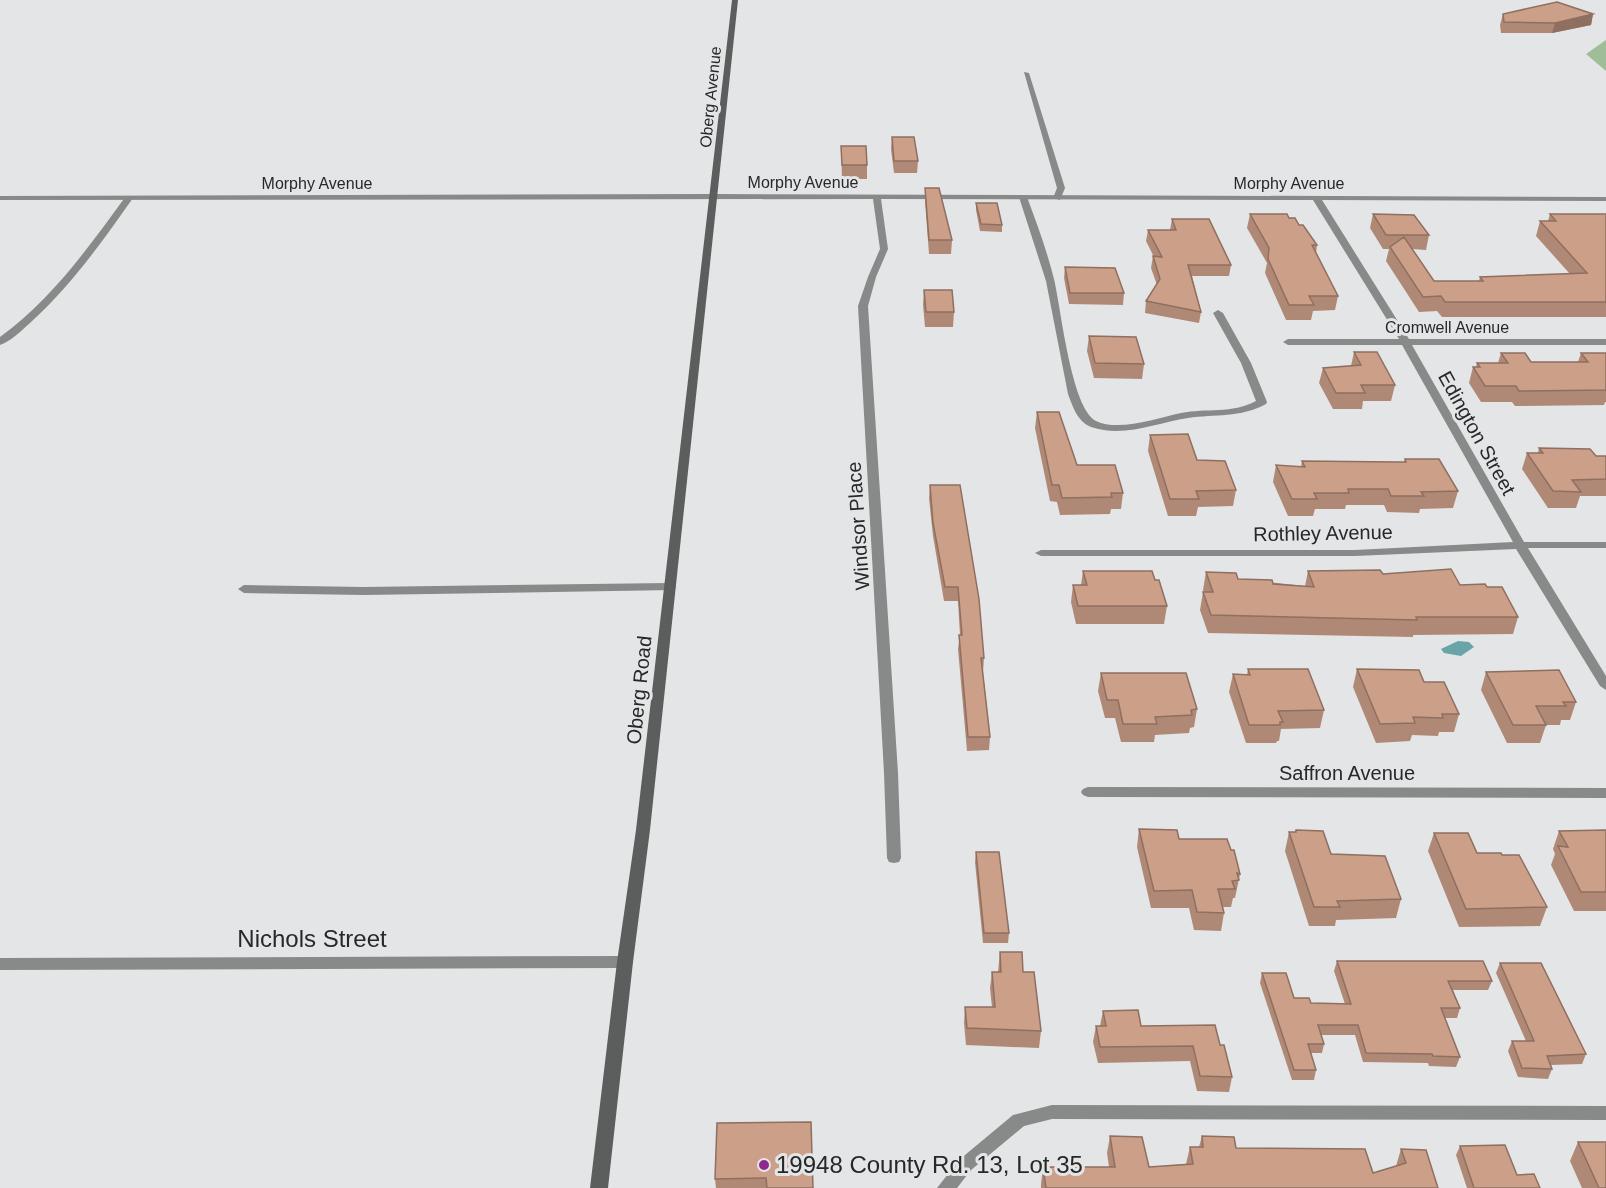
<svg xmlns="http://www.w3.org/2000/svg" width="1606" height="1188" viewBox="0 0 1606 1188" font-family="Helvetica,sans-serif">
<rect width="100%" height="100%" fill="#e3e5e6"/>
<path fill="#9fbe98" d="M 1606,40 L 1606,71 L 1586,54 Z"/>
<path fill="#69a5a8" d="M 1458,641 L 1469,642 L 1474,647 L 1461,656 L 1444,653 L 1441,649 Z"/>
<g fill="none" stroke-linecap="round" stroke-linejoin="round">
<path fill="#888989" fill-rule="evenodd" d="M 1024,72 L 1029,73 L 1065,188 L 1060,200 L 1053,198 L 1057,188 Z
M 1020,195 L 1027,197 C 1037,224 1047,251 1054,279 C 1061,308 1071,408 1096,421 C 1119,432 1157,418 1181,413 C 1206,408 1232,414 1256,401 L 1241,363 L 1213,313 L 1218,310 L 1223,313 L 1251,363 L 1267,402 L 1266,404 C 1240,418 1215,414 1188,418 C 1156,423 1124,438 1091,427 C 1077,421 1073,407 1068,394 L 1046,281 L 1019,197 Z
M 126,196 L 133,198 C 102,242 70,287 30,323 C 21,331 11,341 0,345 L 0,337 C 52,299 88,248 126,196 Z
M 670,583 L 674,584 L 676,587 L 674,590 L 364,595 L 244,593 L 238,589 L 244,585 L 364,587 Z"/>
<path fill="#888989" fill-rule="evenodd" d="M 713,194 L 1606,197 L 1606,201 L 1322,200 L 1409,339 L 1606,339 L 1606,345 L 1412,345 L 1524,542 L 1606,542 L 1606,548 L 1528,548 L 1606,676 L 1606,690 L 1600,686 L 1516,549 L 1355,556 L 1041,556 L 1035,553 L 1041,550 L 1355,550 L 1513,542 L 1402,345 L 1288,345 L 1283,342 L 1288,339 L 1399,339 L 1313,200 L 881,199 L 888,249 L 876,277 L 868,306 L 898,773 L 901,858 L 899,862 L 894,863 L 889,862 L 887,858 L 884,773 L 858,306 L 868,277 L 880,249 L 873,199 L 0,200 L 0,196 Z
M 1088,787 L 1606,788 L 1606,798 L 1088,797 L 1083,795 L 1081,792 L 1083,789 Z
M 625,956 L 631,958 L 633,962 L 631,966 L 625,968 L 0,970 L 0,958 Z
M 1052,1105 L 1606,1106 L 1606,1120 L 1052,1119 L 1024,1126 L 971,1170 L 957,1188 L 937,1188 L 959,1160 L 1013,1115 Z"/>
<path fill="#5c5e5e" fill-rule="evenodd" d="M 732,0 L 738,0 L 650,830 L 633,962 L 608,1188 L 590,1188 L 617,962 L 636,830 Z"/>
</g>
<path fill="#af8976" d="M 1503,14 L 1593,14 L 1591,25 L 1552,33 L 1501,33 L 1500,25 Z
M 892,137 L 918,161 L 917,173 L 894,173 L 891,149 Z
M 841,146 L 867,165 L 867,179 L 842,179 Z
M 925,188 L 952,240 L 951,254 L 929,254 L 925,201 Z
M 976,203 L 1002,225 L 1002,232 L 980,231 L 976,210 Z
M 1250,214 L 1289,218 L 1299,225 L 1317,245 L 1316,253 L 1338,296 L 1335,310 L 1313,311 L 1311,320 L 1286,320 L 1265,273 L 1267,263 L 1247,228 Z
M 1373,214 L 1429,235 L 1426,250 L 1412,249 L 1434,281 L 1479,281 L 1480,277 L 1570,274 L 1536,236 L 1540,221 L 1548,221 L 1550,214 L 1606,214 L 1606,317 L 1442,317 L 1437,311 L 1419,312 L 1386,261 L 1389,249 L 1383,249 L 1370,228 Z
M 1172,219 L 1231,265 L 1229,276 L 1192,276 L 1201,312 L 1199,323 L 1145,313 L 1146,301 L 1157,285 L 1151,268 L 1153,256 L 1154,257 L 1146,241 L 1148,230 L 1170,230 Z
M 1065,267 L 1124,293 L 1123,305 L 1069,304 L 1064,278 Z
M 924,290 L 954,312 L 953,327 L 925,327 L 923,305 Z
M 1089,336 L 1144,364 L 1142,379 L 1094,378 L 1087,351 Z
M 1354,352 L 1395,385 L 1391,401 L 1363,401 L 1362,409 L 1333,409 L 1319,383 L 1323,368 L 1351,366 Z
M 1501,353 L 1531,362 L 1578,362 L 1581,353 L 1606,353 L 1606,402 L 1605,402 L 1604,405 L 1515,406 L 1512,402 L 1481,402 L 1469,383 L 1473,367 L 1476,367 L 1477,363 L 1498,363 Z
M 1037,412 L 1077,465 L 1123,493 L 1121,509 L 1111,509 L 1110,514 L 1060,515 L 1057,502 L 1050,501 L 1035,428 Z
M 1150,435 L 1197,460 L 1236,490 L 1233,506 L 1198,507 L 1196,516 L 1168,516 L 1148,451 Z
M 1539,448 L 1596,456 L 1606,456 L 1606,496 L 1580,496 L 1576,508 L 1548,508 L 1522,469 L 1527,453 L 1538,453 Z
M 1405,459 L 1458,491 L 1453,508 L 1420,509 L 1419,513 L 1387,512 L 1384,505 L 1346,505 L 1345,509 L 1315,509 L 1313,516 L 1288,516 L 1273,482 L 1276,465 L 1301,467 L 1302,461 L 1396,462 L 1404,462 Z
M 930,485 L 984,658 L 983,672 L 990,737 L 989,750 L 967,751 L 958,649 L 960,635 L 958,601 L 944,601 L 933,536 L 929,498 Z
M 1083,571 L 1167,606 L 1164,624 L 1076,624 L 1071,602 L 1073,585 L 1081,585 Z
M 1308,571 L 1383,574 L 1460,585 L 1487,587 L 1518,617 L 1513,634 L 1413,635 L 1413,637 L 1208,633 L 1200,610 L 1203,592 L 1204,592 L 1203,590 L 1206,572 L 1238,579 L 1305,586 Z
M 1248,669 L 1324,710 L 1320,728 L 1281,729 L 1279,741 L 1277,741 L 1276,743 L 1246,743 L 1229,692 L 1233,674 L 1247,675 Z
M 1357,669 L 1424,682 L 1459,714 L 1454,732 L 1439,732 L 1438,736 L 1412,735 L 1410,741 L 1376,743 L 1353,687 Z
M 1486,672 L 1576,702 L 1570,720 L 1561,720 L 1560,725 L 1546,725 L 1540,743 L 1507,743 L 1481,690 Z
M 1101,673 L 1197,709 L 1194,727 L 1190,728 L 1189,733 L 1155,735 L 1154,742 L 1121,742 L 1115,718 L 1105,718 L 1098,691 Z
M 1139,829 L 1179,839 L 1240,874 L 1235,898 L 1233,898 L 1231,907 L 1223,907 L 1224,913 L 1221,931 L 1194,930 L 1189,908 L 1151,908 L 1137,847 Z
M 1296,830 L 1401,899 L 1396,918 L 1336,920 L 1335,926 L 1309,926 L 1285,851 L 1289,832 L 1295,832 Z
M 1606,830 L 1606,911 L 1574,911 L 1551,865 L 1555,854 L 1553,849 L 1559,831 Z
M 1434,833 L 1477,853 L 1502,855 L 1547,907 L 1540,926 L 1459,927 L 1428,851 Z
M 976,852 L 1009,933 L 1008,943 L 983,943 L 975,862 Z
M 1000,952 L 1023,972 L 1041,1031 L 1039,1048 L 966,1045 L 964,1023 L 965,1007 L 992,1007 L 990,988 L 992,972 L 998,972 Z
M 1337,961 L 1492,981 L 1488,990 L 1453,990 L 1460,1008 L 1457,1018 L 1445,1018 L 1460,1057 L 1456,1067 L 1429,1066 L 1428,1063 L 1363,1062 L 1355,1035 L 1321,1035 L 1324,1044 L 1322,1053 L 1311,1053 L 1316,1070 L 1314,1080 L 1292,1080 L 1260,983 L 1262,973 L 1294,998 L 1311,1003 L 1345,1004 L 1334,971 Z
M 1500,963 L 1586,1054 L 1582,1064 L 1551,1065 L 1552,1069 L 1548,1079 L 1518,1077 L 1508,1051 L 1512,1041 L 1526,1041 L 1496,973 Z
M 1103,1011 L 1141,1026 L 1220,1045 L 1232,1077 L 1229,1092 L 1197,1091 L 1190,1061 L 1098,1063 L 1093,1042 L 1096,1026 L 1100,1026 Z
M 811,1122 L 813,1188 L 716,1188 L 715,1179 Z
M 1110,1136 L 1149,1167 L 1186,1164 L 1190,1147 L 1199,1147 L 1202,1136 L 1236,1148 L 1373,1173 L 1396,1166 L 1401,1149 L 1438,1188 L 1041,1188 L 1041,1184 L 1043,1167 L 1109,1167 L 1107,1153 Z
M 1578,1142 L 1606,1188 L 1582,1188 L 1570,1161 Z
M 1460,1146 L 1517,1175 L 1540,1188 L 1467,1188 L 1456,1155 Z"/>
<path fill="#8f6f60" d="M 1593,14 L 1591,25 L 1552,33 L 1555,23 Z"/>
<path fill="#cc9f89" stroke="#8f6f60" stroke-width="1.5" d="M 1557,2 L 1593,14 L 1555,23 L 1504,22 L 1503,14 Z
M 892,137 L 914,137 L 918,161 L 894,161 Z
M 841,146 L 866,146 L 867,165 L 842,165 Z
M 925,188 L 939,188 L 952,240 L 929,240 Z
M 976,203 L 997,203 L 1002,225 L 981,224 Z
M 1250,214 L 1287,214 L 1289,218 L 1295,218 L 1299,225 L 1303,225 L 1317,245 L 1312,245 L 1338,296 L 1309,296 L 1314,305 L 1289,305 L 1268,259 L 1269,248 Z
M 1373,214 L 1414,215 L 1429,235 L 1386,235 Z
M 1550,214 L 1606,214 L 1606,302 L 1445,302 L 1441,296 L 1423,297 L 1390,247 L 1404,237 L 1434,281 L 1483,281 L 1480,277 L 1587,273 L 1540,221 L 1556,221 Z
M 1172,219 L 1209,219 L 1231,265 L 1188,265 L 1201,312 L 1146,301 L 1160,279 L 1153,256 L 1162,257 L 1148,230 L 1176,230 Z
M 1065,267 L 1115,268 L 1124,293 L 1070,293 Z
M 924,290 L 952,290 L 954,312 L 926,312 Z
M 1089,336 L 1136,337 L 1144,364 L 1095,363 Z
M 1354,352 L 1377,352 L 1395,385 L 1361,385 L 1365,393 L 1336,393 L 1323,368 L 1361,365 Z
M 1501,353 L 1525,353 L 1531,362 L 1588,362 L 1581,353 L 1606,353 L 1606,390 L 1519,391 L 1516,386 L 1485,386 L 1473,367 L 1480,367 L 1477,363 L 1508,363 Z
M 1037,412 L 1059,412 L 1077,465 L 1115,465 L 1123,493 L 1111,493 L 1112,497 L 1062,498 L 1059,485 L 1052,485 Z
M 1188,434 L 1197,460 L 1225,461 L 1236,490 L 1196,491 L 1199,499 L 1170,499 L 1150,435 Z
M 1539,448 L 1590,449 L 1596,456 L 1606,456 L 1606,479 L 1572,480 L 1581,492 L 1553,491 L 1527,453 L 1543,453 Z
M 1405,459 L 1439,459 L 1458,491 L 1421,492 L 1424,496 L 1391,496 L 1388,489 L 1348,489 L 1349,493 L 1314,493 L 1317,499 L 1292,499 L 1276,465 L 1305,467 L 1302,461 L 1396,462 L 1406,462 Z
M 930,485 L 960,485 L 979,599 L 984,658 L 981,658 L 990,737 L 968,737 L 959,635 L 962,635 L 958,587 L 945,587 L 933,523 Z
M 1451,569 L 1460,585 L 1485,584 L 1487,587 L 1502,587 L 1518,617 L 1416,617 L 1417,620 L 1211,615 L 1203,592 L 1213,592 L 1206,572 L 1236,573 L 1238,579 L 1272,580 L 1273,584 L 1314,587 L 1308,571 L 1380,570 L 1383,574 Z
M 1083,571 L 1152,571 L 1155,580 L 1159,580 L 1167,606 L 1078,606 L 1073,585 L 1087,585 Z
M 1248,669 L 1308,669 L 1324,710 L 1278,711 L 1283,722 L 1280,722 L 1280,725 L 1249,725 L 1233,674 L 1250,675 Z
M 1357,669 L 1419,670 L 1424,682 L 1444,682 L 1459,714 L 1442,714 L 1443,718 L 1413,717 L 1415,723 L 1380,724 Z
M 1559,670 L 1576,702 L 1563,702 L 1566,706 L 1536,706 L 1546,725 L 1513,725 L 1486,672 Z
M 1101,673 L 1186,673 L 1197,709 L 1191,710 L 1192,715 L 1155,717 L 1157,724 L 1123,724 L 1118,700 L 1107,700 Z
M 1139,829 L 1177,830 L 1179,839 L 1227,839 L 1231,850 L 1234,850 L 1240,874 L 1237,873 L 1239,880 L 1232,881 L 1235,889 L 1218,889 L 1224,913 L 1197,912 L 1192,890 L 1154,891 Z
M 1296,830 L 1323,831 L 1331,854 L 1385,856 L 1401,899 L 1337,901 L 1340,907 L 1314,907 L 1289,832 L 1296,832 Z
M 1606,830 L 1606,892 L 1581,892 L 1558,846 L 1568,847 L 1559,831 Z
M 1434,833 L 1468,833 L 1477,853 L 1501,853 L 1502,855 L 1519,855 L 1547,907 L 1466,909 Z
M 976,852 L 999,852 L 1009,933 L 984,933 Z
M 1000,952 L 1022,952 L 1023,972 L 1034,972 L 1041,1031 L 967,1028 L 965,1007 L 995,1007 L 992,972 L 1001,972 Z
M 1337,961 L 1483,961 L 1492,981 L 1448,981 L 1460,1008 L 1441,1008 L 1460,1057 L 1433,1056 L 1432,1054 L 1366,1053 L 1358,1025 L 1318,1025 L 1324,1044 L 1308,1044 L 1316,1070 L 1294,1070 L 1262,973 L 1286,973 L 1294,998 L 1309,998 L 1311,1003 L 1351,1004 Z
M 1500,963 L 1541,963 L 1586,1054 L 1547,1056 L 1552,1069 L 1522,1068 L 1512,1041 L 1534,1041 Z
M 1138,1010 L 1141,1026 L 1215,1025 L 1220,1045 L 1224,1045 L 1232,1077 L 1200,1076 L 1193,1046 L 1100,1047 L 1096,1026 L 1106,1026 L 1103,1011 Z
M 811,1122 L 813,1188 L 767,1188 L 766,1178 L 715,1179 L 717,1123 Z
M 1110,1136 L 1142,1137 L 1149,1167 L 1193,1164 L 1190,1147 L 1203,1147 L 1202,1136 L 1234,1137 L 1236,1148 L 1365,1149 L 1373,1173 L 1406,1163 L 1401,1149 L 1426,1150 L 1438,1188 L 1046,1188 L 1043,1167 L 1115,1167 Z
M 1578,1142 L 1606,1142 L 1606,1188 L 1599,1188 Z
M 1505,1145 L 1517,1175 L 1534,1174 L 1540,1188 L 1474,1188 L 1460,1146 Z"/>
<circle fill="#8f288e" stroke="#e3e5e6" stroke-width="2" cx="764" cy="1165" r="6"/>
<g text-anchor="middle" stroke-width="6" stroke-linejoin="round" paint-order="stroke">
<g font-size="16" fill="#272828" stroke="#e3e5e6">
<text transform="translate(710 97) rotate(-84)" y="6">Oberg Avenue</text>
<text x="803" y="188">Morphy Avenue</text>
<text x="317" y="189">Morphy Avenue</text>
<text x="1289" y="189">Morphy Avenue</text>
<text x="1447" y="333">Cromwell Avenue</text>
</g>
<g font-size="20" fill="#272828" stroke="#e3e5e6">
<text transform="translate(1477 433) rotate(61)" y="7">Edington Street</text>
<text transform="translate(858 526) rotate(-94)" y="7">Windsor Place</text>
<text transform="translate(1323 533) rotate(-1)" y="7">Rothley Avenue</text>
<text transform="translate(639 690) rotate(-84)" y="7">Oberg Road</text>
<text x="1347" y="780">Saffron Avenue</text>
</g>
<g font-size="24" fill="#272828" stroke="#e3e5e6">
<text x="312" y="947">Nichols Street</text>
</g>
<g font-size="24" fill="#272828" stroke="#e3e5e6" text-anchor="start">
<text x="776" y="1173">19948 County Rd. 13, Lot 35</text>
</g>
</g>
</svg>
